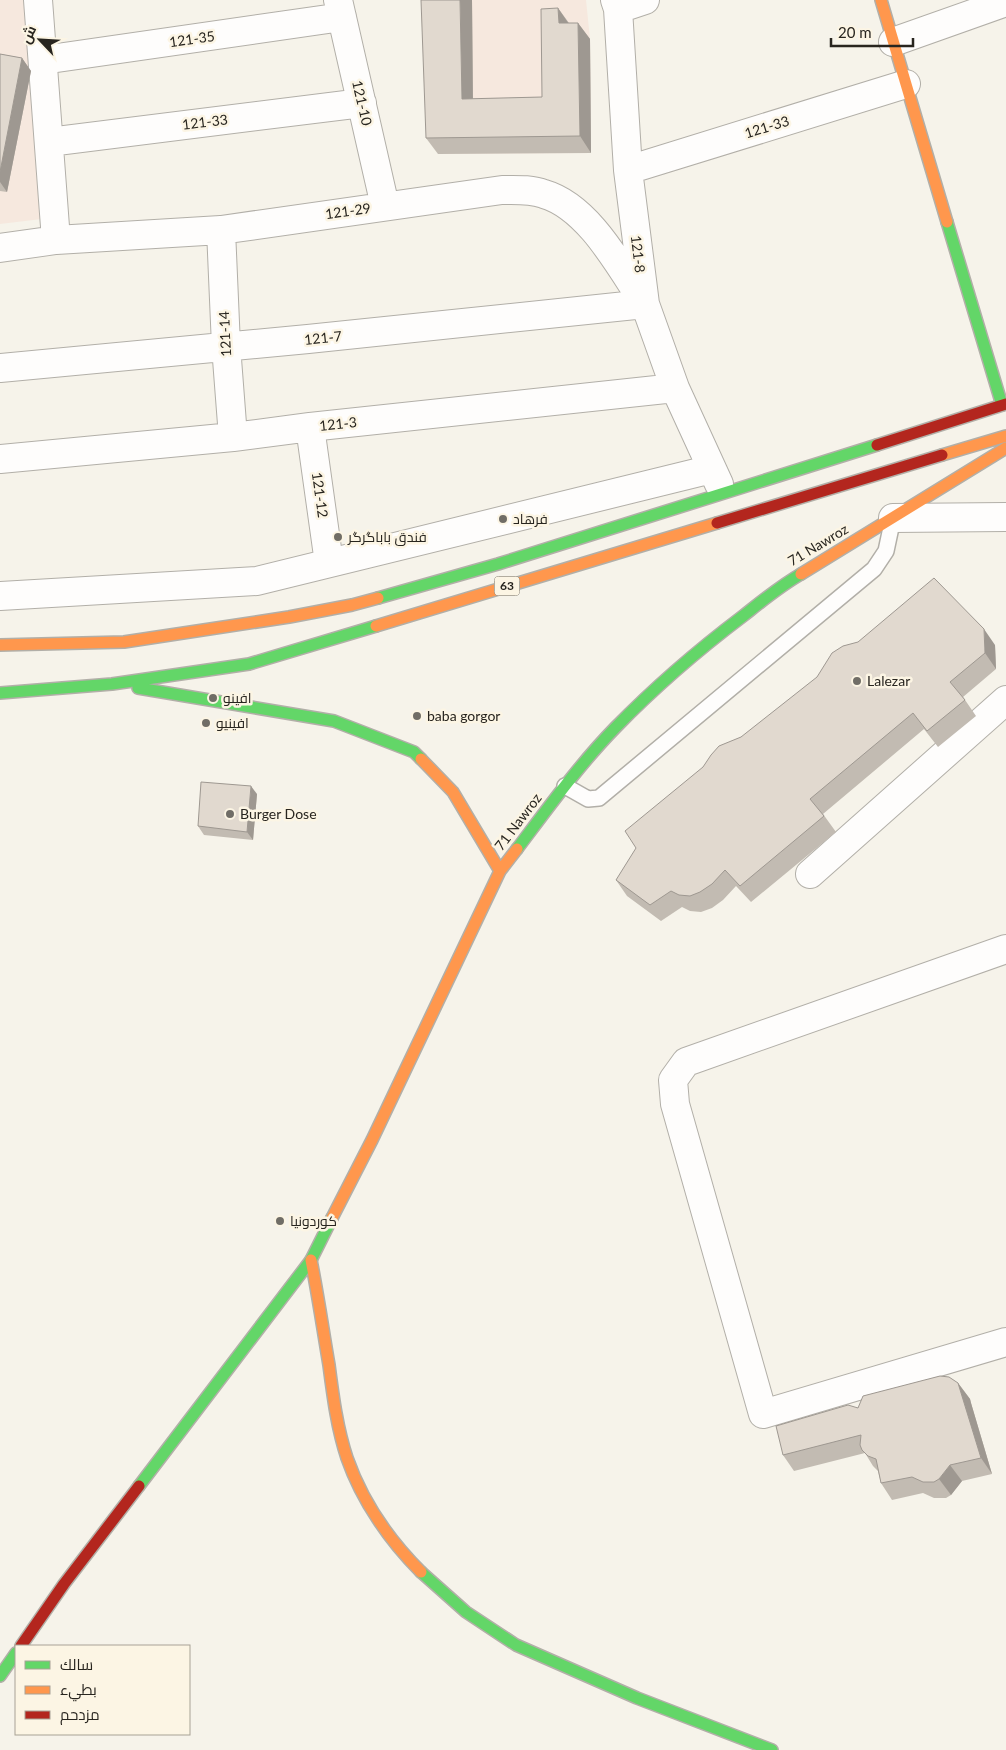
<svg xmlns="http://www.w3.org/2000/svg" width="1006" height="1750" viewBox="0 0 1006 1750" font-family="Lato,Cairo,sans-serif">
<rect width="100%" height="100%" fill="#f6f3ea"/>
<path fill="#f6e8de" d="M 0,0 L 29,0 L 50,218 L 0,224 Z
M 437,0 L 586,0 L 590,39 L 591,153 L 438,154 L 432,1 Z"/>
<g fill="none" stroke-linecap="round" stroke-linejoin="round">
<g stroke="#b2afa8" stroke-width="18">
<path id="lane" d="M 565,786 L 588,799 L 599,798 L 874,569 L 886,551 L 893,518"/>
</g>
<g stroke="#b2afa8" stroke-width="30">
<path id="street" d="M 38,0 L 56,240
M 338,0 L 385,206
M 615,0 L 618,9 L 628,170 L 645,304 L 675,388 L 719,484
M 618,9 L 645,0
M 893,42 L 1006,2
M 43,60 L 342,17
M 49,142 L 362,103
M 628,170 L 906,84
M 221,230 L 226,346 L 233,437
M 0,248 L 56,240 L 221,230 L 502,190 C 516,190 531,189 544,194 C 589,207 620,267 645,304 L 308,339 L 0,368
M 310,427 L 329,563
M 0,459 L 233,437 L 310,427 L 675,388
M 893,518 L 1006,517
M 0,596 L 257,581 L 712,469
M 810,874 L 1006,700
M 1006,949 L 686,1062 L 673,1080 L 675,1104 L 763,1414 L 1006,1342"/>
</g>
<g stroke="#b2afa8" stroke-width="14">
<path id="fast" d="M 947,222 L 1002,405
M 378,598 L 498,564 L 877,445
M 138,688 L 334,721 L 414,752 L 421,759
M 0,693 L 112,684 L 249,664 L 376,626
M 517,849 C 548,808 579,765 615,728 C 654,688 698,650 743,616 C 762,601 780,586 801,574
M 139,1486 L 311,1260 L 332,1218
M 421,1572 L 466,1612 L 516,1645 L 637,1698 L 772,1750
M 0,1676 L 16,1653"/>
</g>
<g stroke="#b2afa8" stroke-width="14">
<path id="slow" d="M 881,0 L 947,222
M 942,455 L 1006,436
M 801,574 L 1006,448
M 376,626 L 717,523
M 0,645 L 124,642 L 289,617 L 352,605 L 378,598
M 421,759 L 453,792 L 500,871
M 332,1218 L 372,1140 L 500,871 L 517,849
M 311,1260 C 318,1295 323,1330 329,1365 C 333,1396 337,1428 347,1458 C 362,1501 390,1541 421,1572"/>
</g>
<g stroke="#b2afa8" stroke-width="14">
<path id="jam" d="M 877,445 L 1006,404
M 717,523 L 942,455
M 21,1646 L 64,1584 L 139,1486"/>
</g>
<use href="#lane" stroke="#fefdfc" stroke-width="15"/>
<use href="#street" stroke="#fefdfc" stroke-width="28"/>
<use href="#fast" stroke="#63d668" stroke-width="11"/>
<use href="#slow" stroke="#ff974d" stroke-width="11"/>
<use href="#jam" stroke="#b3261e" stroke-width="11"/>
</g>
<path fill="#c2bbb2" d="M 472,0 L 473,99 L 542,97 L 558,8 L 569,23 L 578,23 L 590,39 L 591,153 L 438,154 L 426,138 Z
M 0,54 L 22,58 L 31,71 L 7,192 L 0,191 Z
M 995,645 L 996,669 L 963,697 L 976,716 L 938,747 L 924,729 L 823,814 L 836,832 L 751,902 L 736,886 L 723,900 L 712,908 L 701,912 L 690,911 L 682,907 L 661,921 L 627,896 L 616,880 L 741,737 Z
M 257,794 L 253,840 L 204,835 L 198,826 Z
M 958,1383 L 970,1399 L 971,1403 L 992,1474 L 962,1481 L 951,1495 L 946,1498 L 934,1498 L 923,1493 L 892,1500 L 881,1483 L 878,1471 L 873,1466 L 865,1453 L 794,1471 L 783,1455 L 858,1408 Z"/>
<path fill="#9e9891" d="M 460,0 L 472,0 L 473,115 L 462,99 Z
M 558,8 L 569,24 L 559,23 Z
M 578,23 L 590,39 L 591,153 L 580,136 Z
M 22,58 L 31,71 L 7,192 L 0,182 L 0,172 Z
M 984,629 L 995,645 L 996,669 L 985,653 Z
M 251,786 L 257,794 L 253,840 L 247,832 Z
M 958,1383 L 970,1399 L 971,1403 L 992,1474 L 981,1458 Z
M 950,1465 L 962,1481 L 951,1495 L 939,1479 Z"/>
<path fill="#e1d9cf" stroke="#9e9891" d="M 421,0 L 460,0 L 462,99 L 542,97 L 541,9 L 558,8 L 559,23 L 578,23 L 580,136 L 426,138 Z
M 0,54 L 22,58 L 0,172 Z
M 934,578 L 984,629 L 985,653 L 950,682 L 965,700 L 927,731 L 913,713 L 810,799 L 824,816 L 740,886 L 725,870 L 712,884 L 700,892 L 690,896 L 679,895 L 671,891 L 650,905 L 616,880 L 636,848 L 625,831 L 703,767 L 711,755 L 719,746 L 741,737 L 817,677 L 832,653 L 843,646 L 858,642 Z
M 201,782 L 251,786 L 247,832 L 198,826 Z
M 940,1376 L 949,1377 L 958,1383 L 981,1458 L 950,1465 L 939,1479 L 934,1482 L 923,1482 L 912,1477 L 881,1483 L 876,1459 L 868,1456 L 862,1450 L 860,1445 L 861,1435 L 783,1455 L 776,1426 L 848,1405 L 858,1408 L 863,1396 Z"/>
<g fill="#706d66" stroke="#fcf5e4" stroke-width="2">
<circle cx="503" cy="519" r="5"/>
<circle cx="338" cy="537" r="5"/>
<circle cx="857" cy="681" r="5"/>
<circle cx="213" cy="698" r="5"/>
<circle cx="417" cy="716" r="5"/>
<circle cx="206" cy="723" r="5"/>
<circle cx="230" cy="814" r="5"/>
<circle cx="280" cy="1221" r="5"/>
</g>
<g text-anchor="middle" stroke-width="5" stroke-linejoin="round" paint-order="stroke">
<rect fill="#fcf5e4" stroke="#68635a" stroke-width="1" x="494.5" y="576.5" width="25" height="19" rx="4"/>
<g font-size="12" font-weight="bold" fill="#28251f">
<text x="507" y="590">63</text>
</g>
<g font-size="14" fill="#28251f" stroke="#fcf5e4">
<text transform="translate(192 39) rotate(-8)" y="5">121-35</text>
<text transform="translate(362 103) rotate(77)" y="5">121-10</text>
<text transform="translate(205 122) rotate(-7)" y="5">121-33</text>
<text transform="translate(767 127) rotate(-17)" y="5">121-33</text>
<text transform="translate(348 211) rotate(-8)" y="5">121-29</text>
<text transform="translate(638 254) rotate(83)" y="5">121-8</text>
<text transform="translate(225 334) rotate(-93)" y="5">121-14</text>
<text transform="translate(323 338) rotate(-6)" y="5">121-7</text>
<text transform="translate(338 424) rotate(-6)" y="5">121-3</text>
<text transform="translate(320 495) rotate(82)" y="5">121-12</text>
<text transform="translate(818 545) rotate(-31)" y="5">71 Nawroz</text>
<text transform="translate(518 822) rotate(-53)" y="5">71 Nawroz</text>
</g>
<g font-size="14" fill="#28251f" stroke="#fcf5e4" text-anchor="start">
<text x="513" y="524">فرهاد</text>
<text x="348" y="542">فندق باباگرگر</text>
<text x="867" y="686">Lalezar</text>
<text x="223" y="703">افينو</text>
<text x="427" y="721">baba gorgor</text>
<text x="216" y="728">افينيو</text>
<text x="240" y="819">Burger Dose</text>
<text x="290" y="1226">كوردونيا</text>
</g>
</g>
<rect x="15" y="1645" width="175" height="90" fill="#fcf5e4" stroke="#a7a295"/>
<rect x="25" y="1661" width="25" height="8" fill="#63d668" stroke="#a7a295"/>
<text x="60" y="1670" font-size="15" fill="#28251f">سالك</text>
<rect x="25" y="1686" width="25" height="8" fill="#ff974d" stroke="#a7a295"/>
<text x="60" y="1695" font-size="15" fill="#28251f">بطيء</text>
<rect x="25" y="1711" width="25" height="8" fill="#b3261e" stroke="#a7a295"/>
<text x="60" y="1720" font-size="15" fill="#28251f">مزدحم</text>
<g transform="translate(40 40) rotate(295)" stroke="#fcf5e4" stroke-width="4" paint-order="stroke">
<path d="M0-4L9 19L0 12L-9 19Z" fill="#28251f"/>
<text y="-8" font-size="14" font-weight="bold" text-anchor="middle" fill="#28251f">ش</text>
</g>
<path d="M831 38v8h82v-8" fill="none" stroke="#28251f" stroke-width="2.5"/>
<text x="838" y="38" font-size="15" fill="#28251f" stroke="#fcf5e4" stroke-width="4" paint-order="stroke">20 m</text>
</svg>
